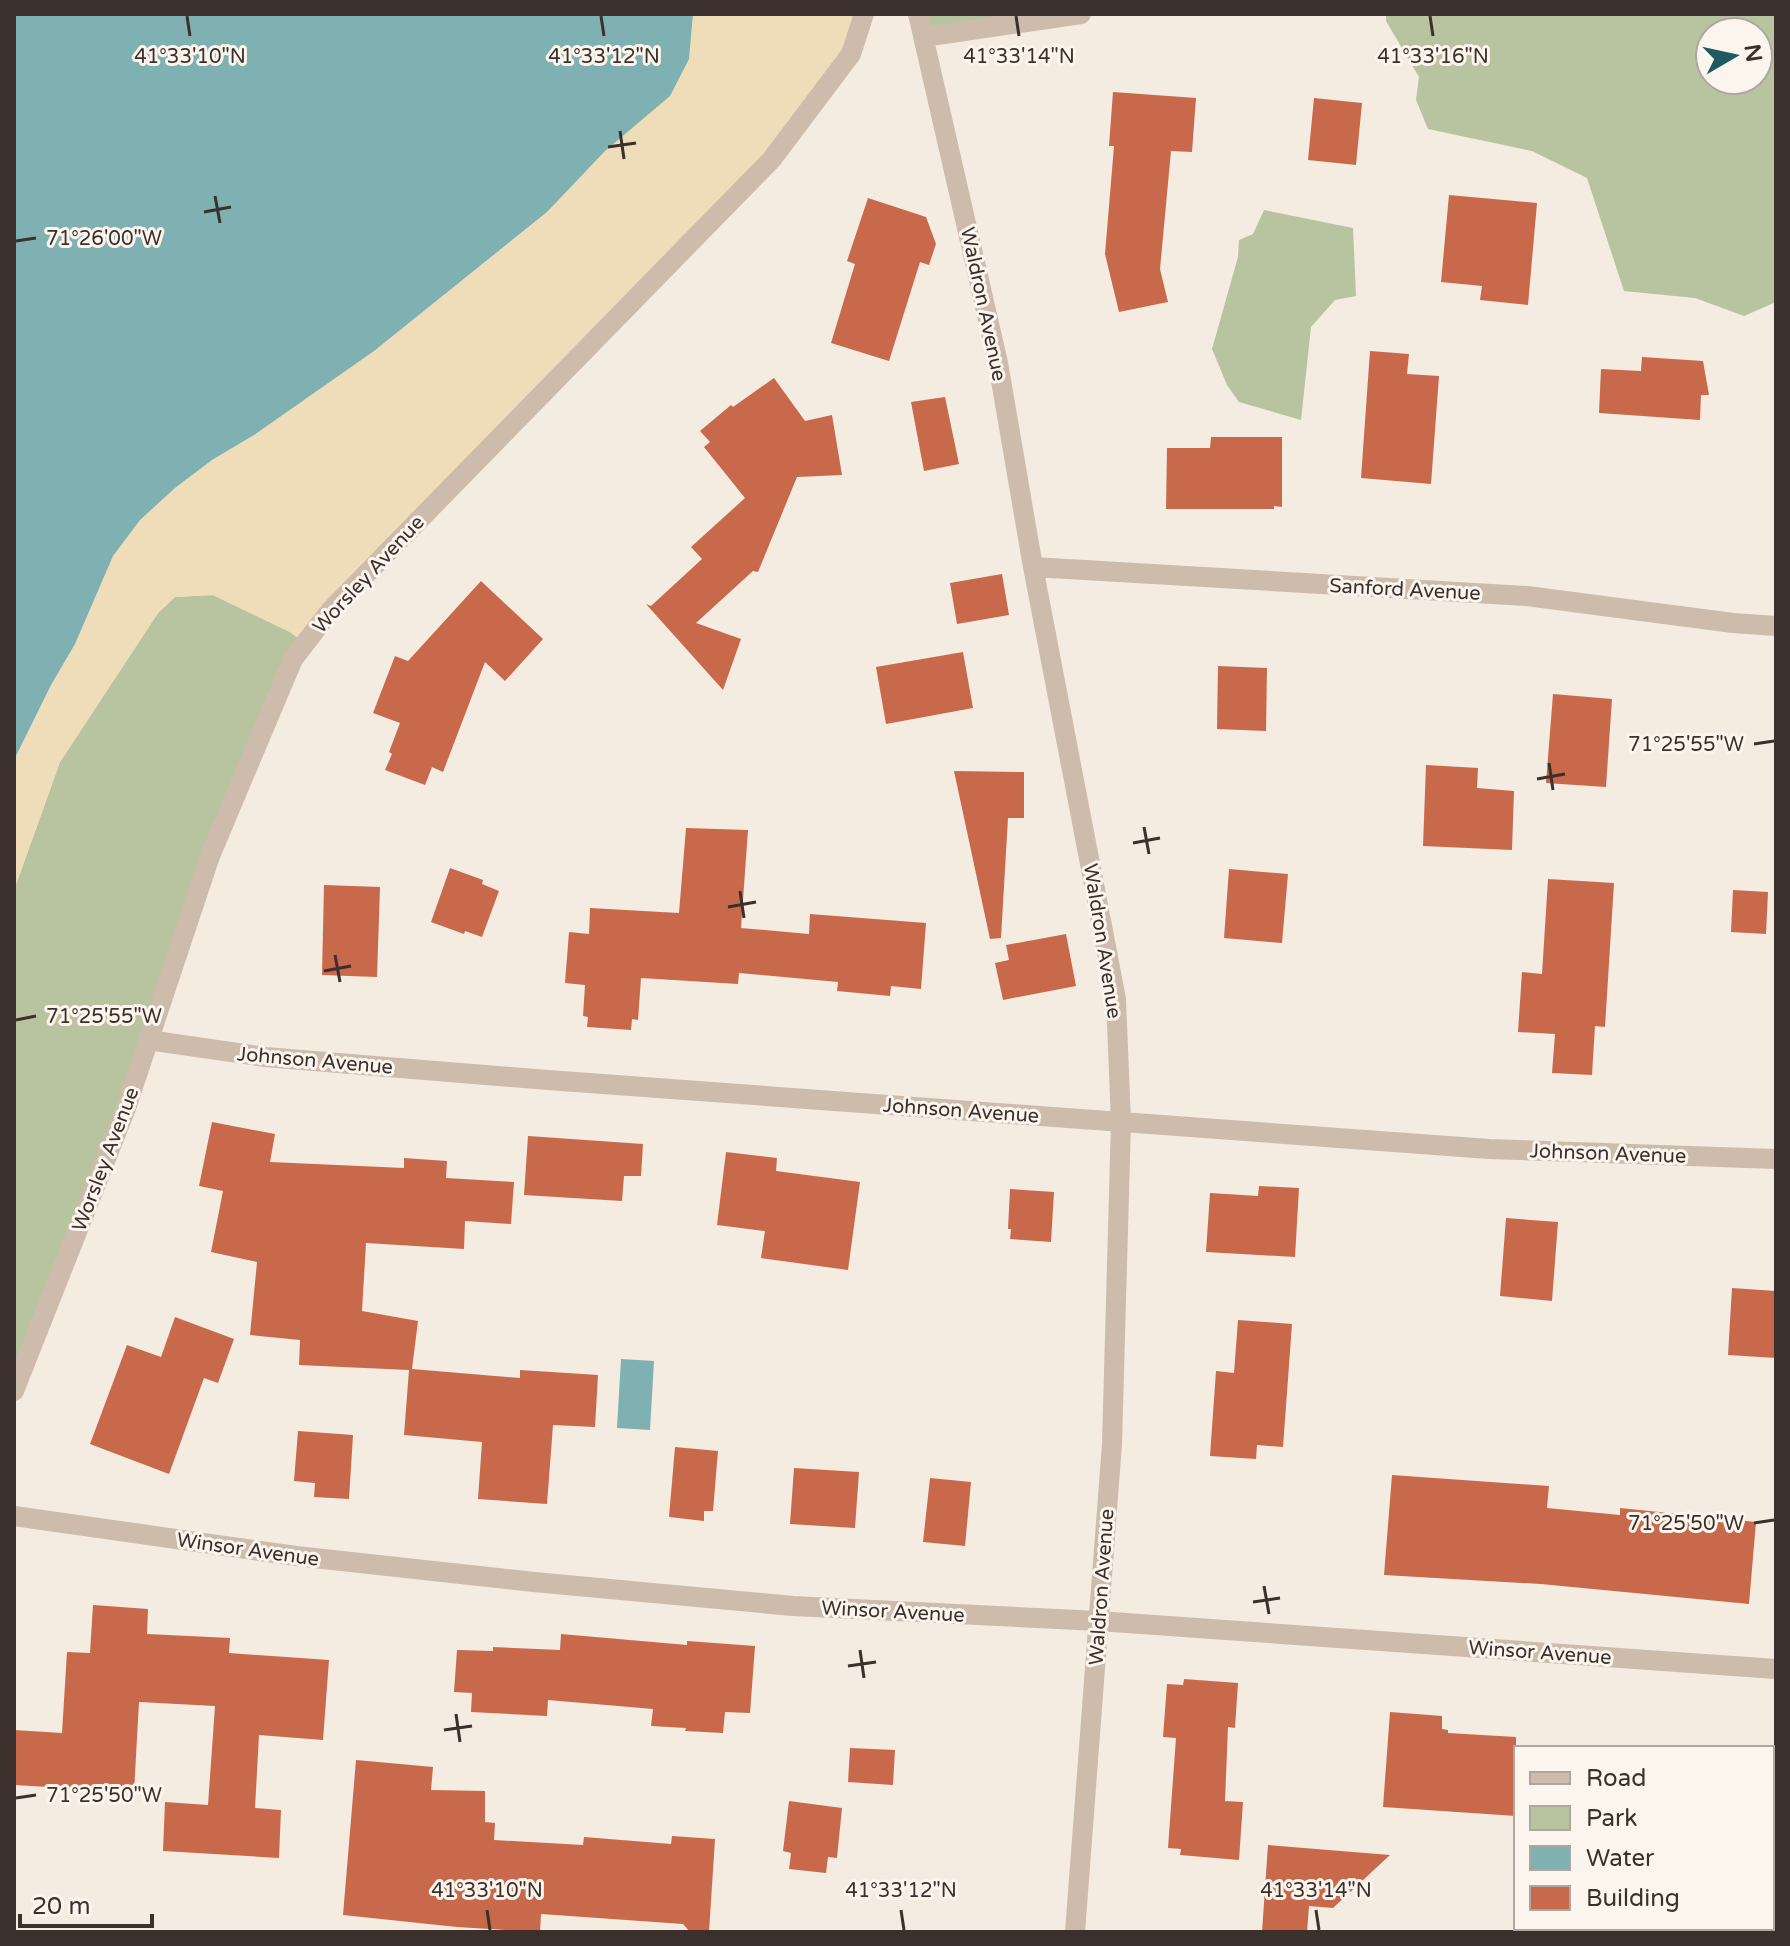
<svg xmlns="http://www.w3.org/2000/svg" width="1790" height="1946" viewBox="0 0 1790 1946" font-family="'Varela Round',sans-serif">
<rect width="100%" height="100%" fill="#f4ebe1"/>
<path fill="#b8c4a0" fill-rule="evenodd" d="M 923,14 L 1076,14 L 927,32 Z
M 1386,14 L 1776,14 L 1776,302 L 1744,316 L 1695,298 L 1624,291 L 1587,178 L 1532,151 L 1428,129 L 1416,100 L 1419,77 L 1386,21 ZM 1710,32 L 1758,32 L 1758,80 L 1710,80 Z
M 1264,210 L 1353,228 L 1356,296 L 1335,300 L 1311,327 L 1301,420 L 1239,402 L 1227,385 L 1212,349 L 1238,257 L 1239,240 L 1253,234 Z
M 213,595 L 290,632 L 302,641 L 209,859 L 14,1394 L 14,890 L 60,762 L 158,613 L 175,597 Z"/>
<path fill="#efdcb8" d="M 693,14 L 872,14 L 767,166 L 302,641 L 290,632 L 213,595 L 175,597 L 158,613 L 60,762 L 14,890 L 14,760 L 51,685 L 75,644 L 113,556 L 140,520 L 175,488 L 212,460 L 254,435 L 374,351 L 547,212 L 689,59 Z"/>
<path fill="#7fb0b2" d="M 14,14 L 693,14 L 689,59 L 670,96 L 605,151 L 547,212 L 374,351 L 254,435 L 212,460 L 175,488 L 140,520 L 113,556 L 75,644 L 51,685 L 14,760 Z
M 621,1359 L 654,1361 L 650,1430 L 617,1428 Z"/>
<path fill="#c8694b" d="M 1113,92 L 1196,98 L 1192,152 L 1171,151 L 1160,269 L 1168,302 L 1119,312 L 1105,254 L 1114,146 L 1109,146 Z
M 1314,98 L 1362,103 L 1356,165 L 1308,160 Z
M 1449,195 L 1537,203 L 1528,305 L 1480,300 L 1482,286 L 1441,282 Z
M 868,198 L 926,217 L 936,244 L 929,265 L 920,262 L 889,361 L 831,343 L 855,264 L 847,261 Z
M 1370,351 L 1409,354 L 1407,374 L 1439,376 L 1431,484 L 1361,478 Z
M 1642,357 L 1703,361 L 1709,395 L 1701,395 L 1700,420 L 1599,413 L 1601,369 L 1641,371 Z
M 774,378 L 805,421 L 832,415 L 842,475 L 797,477 L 758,572 L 753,571 L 696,623 L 741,639 L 723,690 L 646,604 L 651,606 L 702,559 L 691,547 L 745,498 L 704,447 L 710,442 L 700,431 L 731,405 L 733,407 Z
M 945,397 L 959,464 L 924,471 L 911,402 Z
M 1211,437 L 1282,437 L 1282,507 L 1274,506 L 1274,509 L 1166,509 L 1167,448 L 1210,448 Z
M 1002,574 L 1009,615 L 957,624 L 950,583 Z
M 481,581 L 543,639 L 505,681 L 485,662 L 443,772 L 432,767 L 425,785 L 385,770 L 392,754 L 389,752 L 400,723 L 373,713 L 395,656 L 408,661 Z
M 963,652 L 973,708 L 886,724 L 876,667 Z
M 1218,666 L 1267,668 L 1266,731 L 1217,729 Z
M 1553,694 L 1612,699 L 1606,787 L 1546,783 Z
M 1426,765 L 1478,768 L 1477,788 L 1514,791 L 1512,850 L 1423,846 Z
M 954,771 L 1024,772 L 1024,818 L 1008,818 L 1001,938 L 990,939 Z
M 686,828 L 748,830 L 741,928 L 809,934 L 810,914 L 926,923 L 921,989 L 891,986 L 890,996 L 837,991 L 838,982 L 739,973 L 738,984 L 641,978 L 638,1020 L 632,1019 L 631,1030 L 587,1027 L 588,1017 L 583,1016 L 585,985 L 565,983 L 569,932 L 589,934 L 590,908 L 679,913 Z
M 450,868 L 483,880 L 482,884 L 499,891 L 482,937 L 465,931 L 464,934 L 431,922 Z
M 1229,869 L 1288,874 L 1282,943 L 1224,938 Z
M 1548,879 L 1614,883 L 1605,1027 L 1595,1026 L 1592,1075 L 1552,1073 L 1555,1034 L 1518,1032 L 1522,972 L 1542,974 Z
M 324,885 L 380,887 L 377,977 L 322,975 Z
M 1733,890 L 1768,892 L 1766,934 L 1731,932 Z
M 1066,934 L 1076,986 L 1003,1000 L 995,963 L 1009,960 L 1006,945 Z
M 212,1122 L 275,1134 L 270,1162 L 404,1168 L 404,1158 L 447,1161 L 446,1178 L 514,1182 L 511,1224 L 465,1221 L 464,1249 L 366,1243 L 362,1311 L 418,1321 L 412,1369 L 520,1378 L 520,1370 L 598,1375 L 595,1427 L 553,1425 L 547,1504 L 478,1499 L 482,1442 L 404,1435 L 409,1370 L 299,1365 L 300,1340 L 250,1335 L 257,1262 L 211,1252 L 223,1191 L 199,1186 Z
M 528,1136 L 643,1144 L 641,1176 L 624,1176 L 622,1201 L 524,1195 Z
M 726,1152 L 777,1158 L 776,1171 L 860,1182 L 848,1270 L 761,1258 L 765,1231 L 717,1225 Z
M 1259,1186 L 1299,1188 L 1295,1257 L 1206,1252 L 1210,1193 L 1258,1196 Z
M 1010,1189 L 1054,1192 L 1051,1242 L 1010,1239 L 1011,1229 L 1008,1229 Z
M 1506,1218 L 1558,1222 L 1552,1301 L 1500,1296 Z
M 1732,1288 L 1776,1291 L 1776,1358 L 1728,1355 Z
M 175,1317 L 234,1339 L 218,1383 L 204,1378 L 169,1474 L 90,1444 L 127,1345 L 161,1357 Z
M 1238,1320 L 1292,1324 L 1283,1447 L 1257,1445 L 1256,1459 L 1210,1456 L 1216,1371 L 1234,1373 Z
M 298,1431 L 353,1435 L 349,1499 L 314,1497 L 315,1483 L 294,1481 Z
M 675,1447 L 718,1451 L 713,1511 L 704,1511 L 704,1521 L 669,1517 Z
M 794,1468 L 859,1472 L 855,1528 L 790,1524 Z
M 1392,1475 L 1549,1486 L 1547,1508 L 1620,1515 L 1620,1508 L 1756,1522 L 1749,1604 L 1541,1584 L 1384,1575 Z
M 930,1478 L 971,1482 L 965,1546 L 923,1542 Z
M 93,1605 L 148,1609 L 147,1634 L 230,1638 L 229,1653 L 329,1660 L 323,1740 L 259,1735 L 255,1808 L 281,1810 L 279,1858 L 163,1851 L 165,1802 L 208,1805 L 215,1706 L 139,1702 L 134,1792 L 14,1785 L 14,1730 L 62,1733 L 67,1652 L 90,1653 Z
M 561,1634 L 687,1645 L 687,1641 L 755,1646 L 750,1713 L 725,1712 L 723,1733 L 685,1731 L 686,1728 L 651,1726 L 653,1709 L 548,1700 L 547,1716 L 471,1712 L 472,1693 L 454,1692 L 457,1650 L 493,1651 L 493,1647 L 560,1650 Z
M 1184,1679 L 1238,1683 L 1235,1728 L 1228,1727 L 1225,1801 L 1243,1802 L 1239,1860 L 1180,1855 L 1181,1849 L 1168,1848 L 1176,1738 L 1163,1737 L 1167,1684 L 1183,1685 Z
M 1390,1712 L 1442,1716 L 1442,1729 L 1448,1730 L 1448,1733 L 1516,1737 L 1516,1816 L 1383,1807 Z
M 850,1748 L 895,1750 L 893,1785 L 848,1782 Z
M 356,1760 L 433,1767 L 431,1790 L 485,1791 L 485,1822 L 495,1823 L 494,1840 L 583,1845 L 584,1837 L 671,1844 L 672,1836 L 715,1839 L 709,1932 L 690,1932 L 683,1924 L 541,1914 L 540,1932 L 457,1927 L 343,1915 Z
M 789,1801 L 842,1808 L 837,1858 L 828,1857 L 826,1873 L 789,1869 L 791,1853 L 783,1851 Z
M 1268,1845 L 1390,1855 L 1333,1908 L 1309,1906 L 1307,1932 L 1262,1932 Z"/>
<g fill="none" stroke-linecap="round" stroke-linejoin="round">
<path stroke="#cdbbac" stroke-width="20" d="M 918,14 L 998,363 L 1033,567 L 1116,999 L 1121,1122 L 1112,1444 L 1075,1932
M 924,37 L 1081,14
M 1033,567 L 1527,596 L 1733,623 L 1776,626
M 148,1040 L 265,1057 L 548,1080 L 1489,1149 L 1776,1159
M 14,1391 L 126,1108 L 210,856 L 293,659 L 331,610 L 772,159 L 851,54 L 864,14
M 14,1516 L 296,1556 L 534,1582 L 793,1606 L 1098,1621 L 1776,1669"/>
</g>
<path fill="none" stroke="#3b302b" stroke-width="3" d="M 187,16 L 190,36M 601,16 L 604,36M 1016,16 L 1019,36M 1430,16 L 1433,36M 620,131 L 624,159M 608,147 L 636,143M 215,196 L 220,223M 204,212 L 231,207M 16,241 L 36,238M 1754,744 L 1774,741M 1549,763 L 1553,790M 1537,779 L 1565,774M 1144,827 L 1149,854M 1133,843 L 1160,838M 740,891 L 744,918M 728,907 L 756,902M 335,955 L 340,982M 324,971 L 351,966M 16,1020 L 36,1016M 1754,1523 L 1774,1520M 1264,1586 L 1269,1614M 1253,1602 L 1280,1598M 860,1650 L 864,1678M 848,1666 L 876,1662M 456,1714 L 460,1742M 444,1730 L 472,1726M 16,1798 L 36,1795M 487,1910 L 490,1930M 901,1910 L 904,1930M 1316,1910 L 1319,1930"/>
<g text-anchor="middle" stroke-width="6" stroke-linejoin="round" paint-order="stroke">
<g font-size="20" fill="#3b302b" stroke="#fbf5ee">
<text transform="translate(984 304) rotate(78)" y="7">Waldron Avenue</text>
<text transform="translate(368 574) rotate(-47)" y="7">Worsley Avenue</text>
<text transform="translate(1405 589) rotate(3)" y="7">Sanford Avenue</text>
<text transform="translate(1103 941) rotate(81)" y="7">Waldron Avenue</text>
<text transform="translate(315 1060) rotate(5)" y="7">Johnson Avenue</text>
<text transform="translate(961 1110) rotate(4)" y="7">Johnson Avenue</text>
<text transform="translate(1608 1153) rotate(2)" y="7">Johnson Avenue</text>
<text transform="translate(105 1159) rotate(-69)" y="7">Worsley Avenue</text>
<text transform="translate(248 1549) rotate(8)" y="7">Winsor Avenue</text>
<text transform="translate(1101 1587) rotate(-86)" y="7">Waldron Avenue</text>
<text transform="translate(893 1611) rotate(3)" y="7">Winsor Avenue</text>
<text transform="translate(1540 1652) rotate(4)" y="7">Winsor Avenue</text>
</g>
</g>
<g font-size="20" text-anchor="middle" fill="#3b302b" stroke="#fbf5ee" stroke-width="6" stroke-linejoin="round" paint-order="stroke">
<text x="1433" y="63">41°33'16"N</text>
<text x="190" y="63">41°33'10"N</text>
<text x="604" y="63">41°33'12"N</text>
<text x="1019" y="63">41°33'14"N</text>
<text x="104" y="245">71°26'00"W</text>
<text x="1686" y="751">71°25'55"W</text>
<text x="104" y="1023">71°25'55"W</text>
<text x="1686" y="1530">71°25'50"W</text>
<text x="104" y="1802">71°25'50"W</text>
<text x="487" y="1897">41°33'10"N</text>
<text x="901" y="1897">41°33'12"N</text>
<text x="1316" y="1897">41°33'14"N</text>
</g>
<rect width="1790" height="1946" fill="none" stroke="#3b302b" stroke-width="32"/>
<rect x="1514" y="1746" width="260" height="184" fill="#fbf5ee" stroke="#aea6a0" stroke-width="2"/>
<rect x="1530" y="1772" width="40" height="12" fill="#cdbbac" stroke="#aea6a0" stroke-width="2"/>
<text x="1586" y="1786" font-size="24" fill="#3b302b">Road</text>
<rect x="1530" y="1806" width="40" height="24" fill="#b8c4a0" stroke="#aea6a0" stroke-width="2"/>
<text x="1586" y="1826" font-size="24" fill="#3b302b">Park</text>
<rect x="1530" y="1846" width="40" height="24" fill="#7fb0b2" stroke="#aea6a0" stroke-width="2"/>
<text x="1586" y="1866" font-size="24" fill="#3b302b">Water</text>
<rect x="1530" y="1886" width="40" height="24" fill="#c8694b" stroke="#aea6a0" stroke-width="2"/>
<text x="1586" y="1906" font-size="24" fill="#3b302b">Building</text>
<g transform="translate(1734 56) rotate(81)"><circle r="38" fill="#fbf5ee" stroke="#aea6a0" stroke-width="2"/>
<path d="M0-6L14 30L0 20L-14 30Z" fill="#1f5a5e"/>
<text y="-12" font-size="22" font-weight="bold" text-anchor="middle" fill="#3b302b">N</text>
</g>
<path d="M20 1914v12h132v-12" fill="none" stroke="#3b302b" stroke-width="4"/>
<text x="32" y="1914" font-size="24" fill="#3b302b" stroke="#fbf5ee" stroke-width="6" paint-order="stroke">20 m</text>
</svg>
